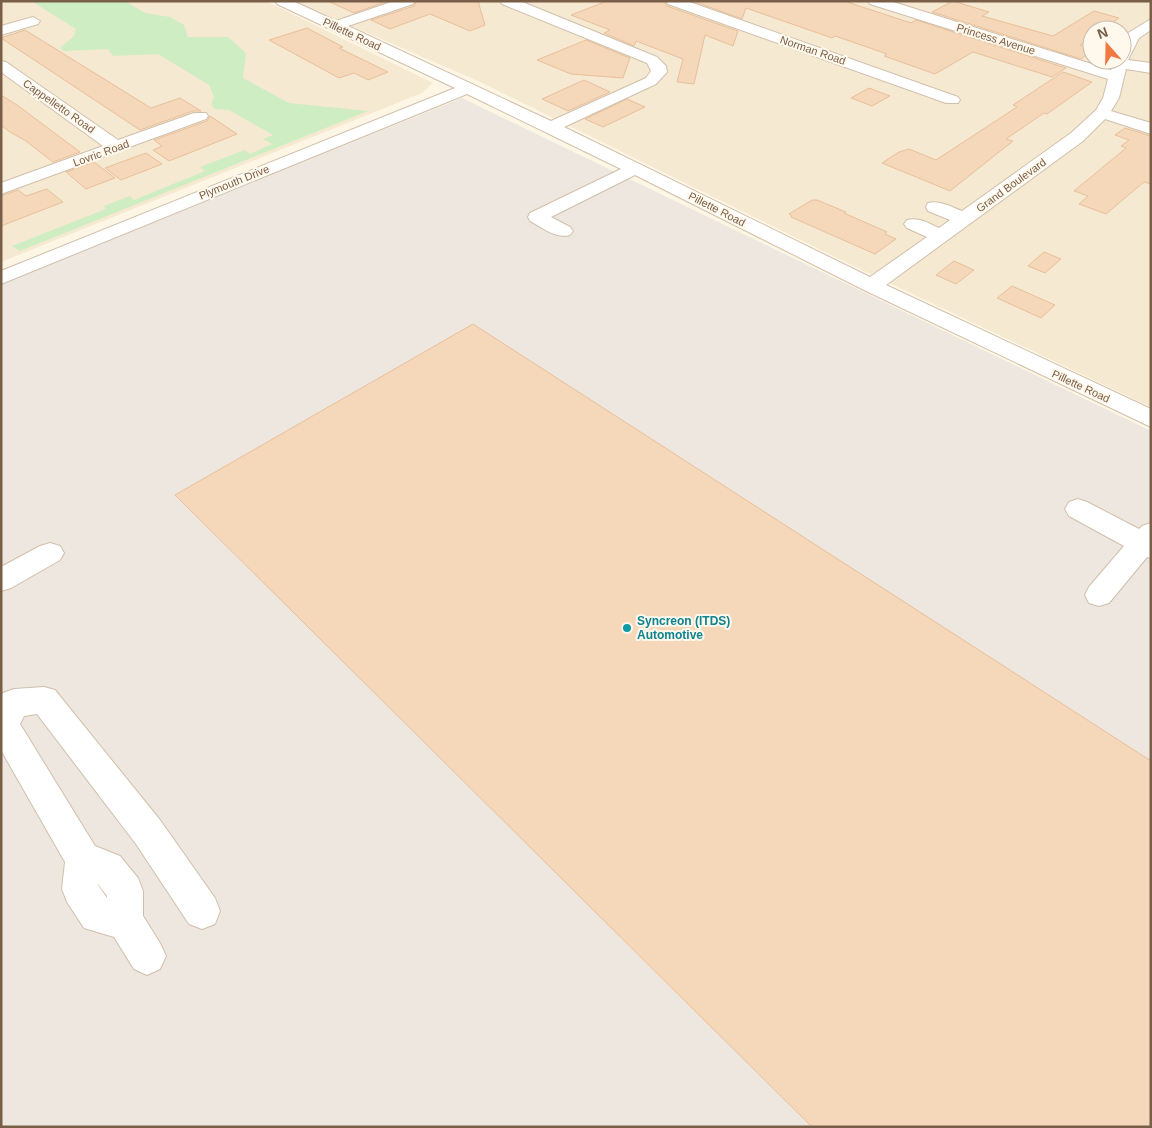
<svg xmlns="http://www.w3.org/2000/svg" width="1152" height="1128" viewBox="0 0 1152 1128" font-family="Helvetica,sans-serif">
<rect width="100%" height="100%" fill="#fef6e5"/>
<path fill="#f6e9d2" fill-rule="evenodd" d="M 1,1 L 266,1 L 433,83 L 422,93 L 1,262 Z
M 294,1 L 1151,1 L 1151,407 L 845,262 L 480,82 ZM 1092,30 L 1122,30 L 1122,60 L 1092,60 Z"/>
<path fill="#ede7df" d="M 462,98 L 1151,431 L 1151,1127 L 1,1127 L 1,284 Z"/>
<path fill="#cfedc2" d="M 31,1 L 125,1 L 145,13 L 170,17 L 184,25 L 188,37 L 228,37 L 246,53 L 243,78 L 289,103 L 368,111 L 20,251 L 12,246 L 106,209 L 104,206 L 130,196 L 134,200 L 205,171 L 200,167 L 245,150 L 250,154 L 272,144 L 263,139 L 273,135 L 229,110 L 215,109 L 211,105 L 214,97 L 209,85 L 158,54 L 113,56 L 108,49 L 64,51 L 60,48 L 74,36 L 76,29 Z"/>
<path fill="#f5d7ba" stroke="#e9bf99" d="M 328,1 L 388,1 L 354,13 Z
M 417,1 L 478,1 L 485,25 L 470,31 L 430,14 L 390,29 L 371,20 L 414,6 Z
M 607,1 L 664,1 L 667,6 L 738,31 L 733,46 L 705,35 L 694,84 L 677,82 L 683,59 L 636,41 L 634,46 L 604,33 L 610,30 L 571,15 Z
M 693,1 L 844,1 L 911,23 L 916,20 L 1066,68 L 1052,77 L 973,52 L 935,74 L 884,56 L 887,54 L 835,36 L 832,38 L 746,8 L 742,19 Z
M 953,1 L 989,12 L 982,16 L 1053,36 L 1094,11 L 1119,18 L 1102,30 L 1092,30 L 1092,37 L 1080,45 L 1092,49 L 1092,51 L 1081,59 L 932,12 Z
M 307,28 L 343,47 L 339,48 L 388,72 L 368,80 L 354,73 L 339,78 L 269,40 Z
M 25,30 L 151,108 L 180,98 L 201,111 L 193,111 L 140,130 L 1,38 Z
M 586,40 L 630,58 L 623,78 L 571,74 L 537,60 Z
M 1063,72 L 1092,82 L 1047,114 L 1044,113 L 1006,139 L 1013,141 L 950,191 L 882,163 L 899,152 L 909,149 L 936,160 L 1017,107 L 1013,105 Z
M 584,80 L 610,92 L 568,111 L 542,99 Z
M 869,88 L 890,96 L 872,106 L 851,98 Z
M 1,95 L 17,105 L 80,152 L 53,162 L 26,141 L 10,132 L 1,125 Z
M 627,99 L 645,107 L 603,127 L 585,119 Z
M 210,116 L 237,134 L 169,161 L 153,150 L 162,146 L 154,140 L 207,121 Z
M 1125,128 L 1151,136 L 1151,184 L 1144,182 L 1106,214 L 1079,204 L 1088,196 L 1074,191 L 1126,148 L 1121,146 L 1129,140 L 1115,135 Z
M 146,153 L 162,164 L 121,180 L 105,168 Z
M 94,162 L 115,178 L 86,189 L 66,172 Z
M 47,189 L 63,202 L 1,226 L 1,196 L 18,190 L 26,196 Z
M 812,200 L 817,200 L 846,212 L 844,213 L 887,232 L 885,234 L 896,239 L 875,254 L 791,217 L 792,216 L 789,214 Z
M 1044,252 L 1061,259 L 1045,273 L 1028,266 Z
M 954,261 L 974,270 L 956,284 L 936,275 Z
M 1012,286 L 1055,305 L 1041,318 L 997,298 Z
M 473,324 L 1151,761 L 1151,1127 L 812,1127 L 175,495 Z"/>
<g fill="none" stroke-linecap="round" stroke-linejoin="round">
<g stroke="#d0bfaa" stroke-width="2">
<path id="minor" d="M 275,1 L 293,1 L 336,21 L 394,1 L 415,1 L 413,4 L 348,26 L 551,121 L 646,78 L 651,71 L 647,63 L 502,4 L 500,1 L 520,1 L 657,57 L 666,66 L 667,72 L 656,84 L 564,127 L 870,277 L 927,237 L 907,228 L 904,224 L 907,220 C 919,217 928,223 939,228 L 950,220 L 928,211 L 926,207 L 928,203 C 940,200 951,207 962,211 L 1071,133 L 1096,110 L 1103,98 L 1108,79 L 870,4 L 868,1 L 890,1 L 1111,70 L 1114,60 L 1122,60 L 1122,43 L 1128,33 L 1151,19 L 1151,30 L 1139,38 L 1128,60 L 1151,63 L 1151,73 L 1126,69 L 1119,98 L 1111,111 L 1151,123 L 1151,134 L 1105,119 L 1083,141 L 886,285 L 1151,409 L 1151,427 L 864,290 L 635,175 L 551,217 L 570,227 L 573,231 L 570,235 C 556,239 543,228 530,221 L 528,217 L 530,213 L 621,169 L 467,94 L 1,284 L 1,271 L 455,88 L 277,4 Z
M 666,1 L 687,1 L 958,97 L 960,100 L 958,103 L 946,103 L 668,4 Z
M 33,17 L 40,21 L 38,24 L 1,35 L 1,26 Z
M 1,61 L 6,62 L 118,140 L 194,113 L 206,113 L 208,116 L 206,119 L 1,194 L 1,183 L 103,146 L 1,72 Z
M 1078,499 L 1087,502 L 1139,529 L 1142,526 L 1151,523 L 1151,558 L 1147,557 L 1109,603 L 1099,606 L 1089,603 L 1085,595 L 1089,587 L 1124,546 L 1069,516 L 1065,509 L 1069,502 Z
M 50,543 L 60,546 L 64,553 L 60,560 L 11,588 L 1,591 L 1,567 L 40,546 Z
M 44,687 L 55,690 L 160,820 L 215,898 L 220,911 L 215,924 L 202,929 L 189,924 L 136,844 L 37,714 L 24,716 L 20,724 L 95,846 L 120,856 L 138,878 L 143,891 L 143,916 L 160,943 L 166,956 L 160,969 L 147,975 L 134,969 L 114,937 L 84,928 L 67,902 L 62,889 L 65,862 L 1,750 L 1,697 L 3,693 L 14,689 ZM 98,884 L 107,896 L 107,898 L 98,885 Z"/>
</g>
<use href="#minor" fill="#fff" fill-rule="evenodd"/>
</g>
<circle fill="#0f9aa8" stroke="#fff9ed" stroke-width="2" cx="627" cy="628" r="5"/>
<g text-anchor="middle" stroke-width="4" stroke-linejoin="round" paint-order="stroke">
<g font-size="11" fill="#795e48" stroke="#fff9ed">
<text transform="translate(352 34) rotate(25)" y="4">Pillette Road</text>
<text transform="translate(996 39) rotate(17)" y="4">Princess Avenue</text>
<text transform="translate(813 50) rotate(19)" y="4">Norman Road</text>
<text transform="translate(59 106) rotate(35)" y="4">Cappelletto Road</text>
<text transform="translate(101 153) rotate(-20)" y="4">Lovric Road</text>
<text transform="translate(234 182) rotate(-22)" y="4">Plymouth Drive</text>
<text transform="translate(1011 185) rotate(-36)" y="4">Grand Boulevard</text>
<text transform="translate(717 209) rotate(27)" y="4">Pillette Road</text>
<text transform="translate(1081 386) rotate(25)" y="4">Pillette Road</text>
</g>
<g font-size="12" font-weight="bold" fill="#0d838f" stroke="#fff9ed" text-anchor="start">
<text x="637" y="625">Syncreon (ITDS)<tspan x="637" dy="14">Automotive</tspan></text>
</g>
</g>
<rect width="1152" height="1128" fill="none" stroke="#795e48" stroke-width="5"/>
<g transform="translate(1107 45) rotate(340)"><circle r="24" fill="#fff9ed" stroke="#c9bbab"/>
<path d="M0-4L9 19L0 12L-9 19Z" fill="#f07942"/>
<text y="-8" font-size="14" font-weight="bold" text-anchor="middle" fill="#795e48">N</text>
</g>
</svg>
